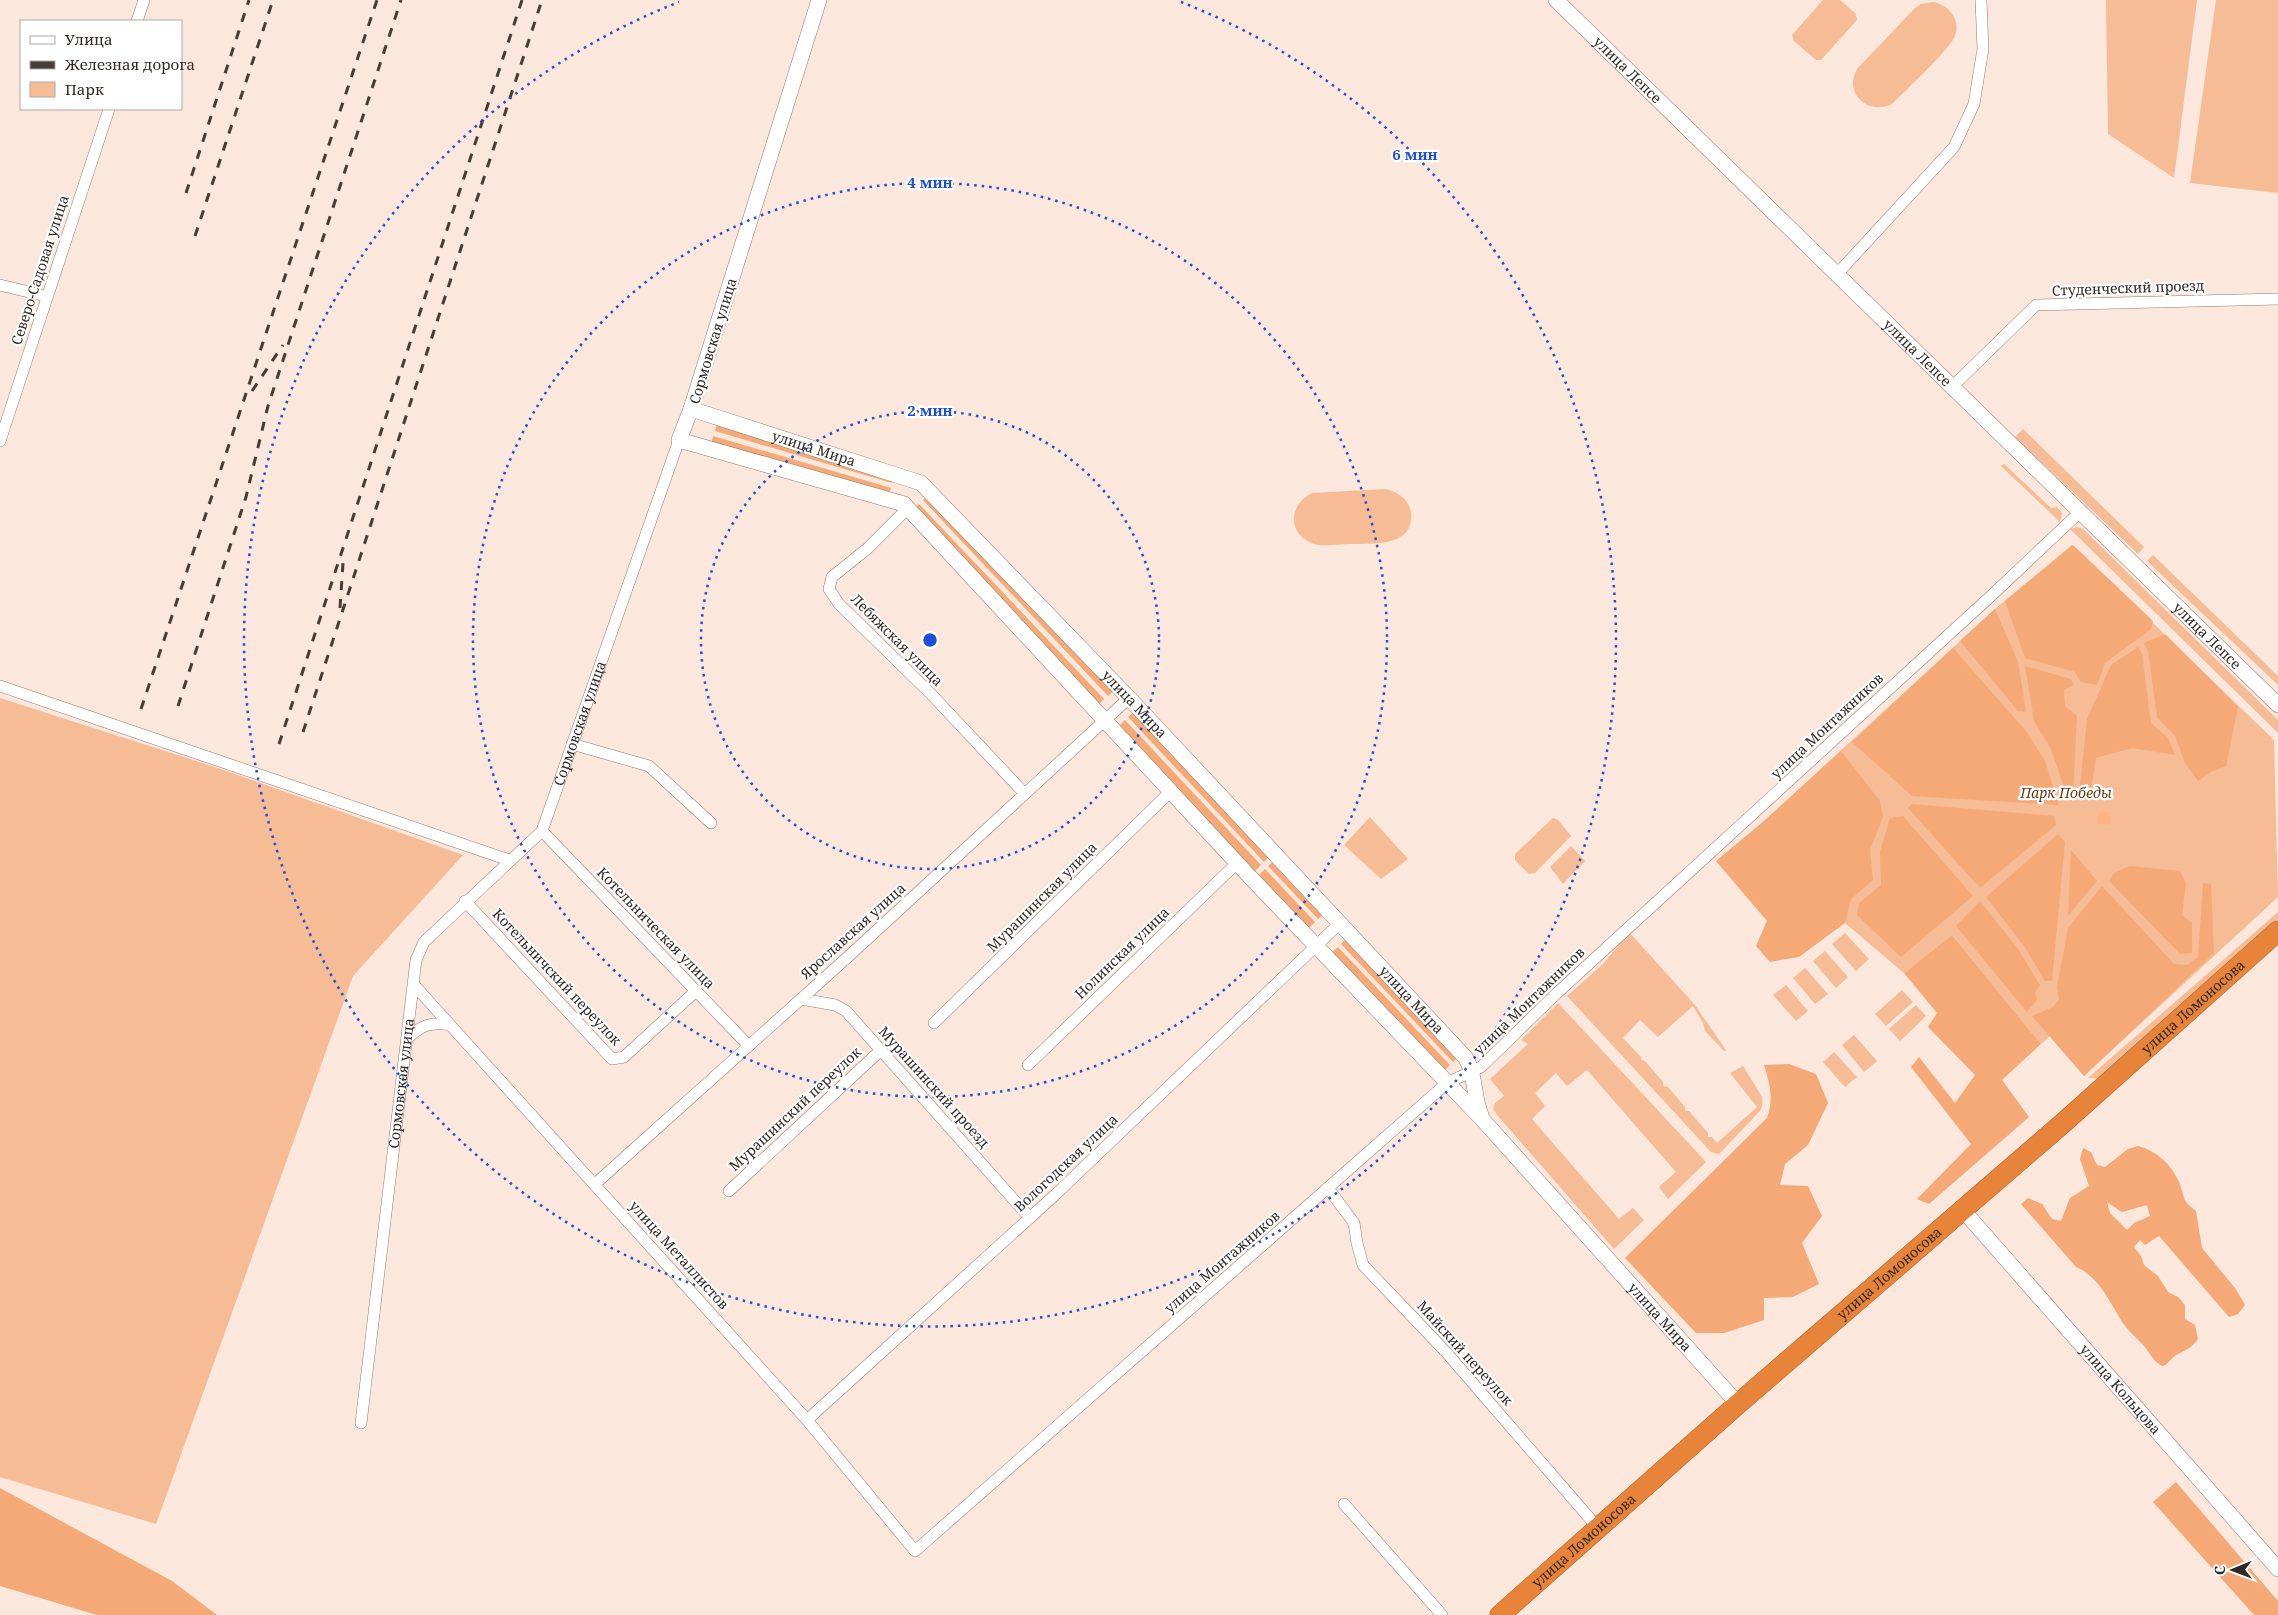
<svg xmlns="http://www.w3.org/2000/svg" width="2278" height="1615" viewBox="0 0 2278 1615" font-family="'Noto Serif',serif">
<rect width="100%" height="100%" fill="#fbe7db"/>
<path fill="#f5bc96" d="M 1823,0 L 1840,0 L 1856,14 L 1857,20 L 1821,60 L 1816,60 L 1794,41 L 1792,35 Z
M 2106,0 L 2197,0 L 2174,178 L 2108,134 Z
M 2216,0 L 2278,0 L 2278,193 L 2190,183 Z
M 1933,2 C 1949,5 1961,19 1955,36 C 1949,50 1906,90 1892,104 C 1869,116 1843,94 1857,69 L 1915,8 L 1921,4 Z
M 2023,429 L 2144,547 L 2138,554 L 2015,437 Z
M 2004,464 L 2051,508 L 2057,507 L 2062,513 L 2060,522 L 2001,466 Z
M 1385,489 C 1398,492 1409,499 1411,513 C 1414,548 1371,543 1349,544 C 1338,544 1324,547 1314,544 C 1287,535 1288,505 1312,493 Z
M 2077,527 L 2083,529 L 2278,720 L 2278,733 L 2070,529 Z
M 2072,545 L 2274,740 L 2278,897 L 2084,1076 L 2050,1036 L 2041,1044 L 1952,935 L 1904,973 L 1845,923 L 1764,821 L 1995,609 Z
M 2153,555 L 2278,676 L 2278,685 L 2147,561 Z
M 0,698 L 221,769 L 463,855 L 353,976 L 156,1524 L 0,1477 Z
M 1370,817 L 1408,859 L 1381,879 L 1344,845 Z
M 1553,818 L 1558,820 L 1571,836 L 1535,873 L 1529,874 L 1515,860 L 1515,854 Z
M 1571,846 L 1585,861 L 1563,884 L 1550,867 Z
M 2278,912 L 2278,919 L 2101,1079 L 2088,1078 Z
M 1629,932 L 1695,1005 L 1726,1050 L 1724,1051 L 1705,1031 L 1703,1023 L 1693,1006 L 1658,1037 L 1640,1020 L 1623,1038 L 1641,1057 L 1641,1060 L 1645,1061 L 1663,1082 L 1663,1086 L 1668,1087 L 1685,1107 L 1685,1111 L 1689,1111 L 1708,1133 L 1708,1137 L 1712,1137 L 1717,1143 L 1757,1107 L 1730,1073 L 1743,1066 L 1762,1097 L 1762,1106 L 1760,1111 L 1719,1154 L 1711,1152 L 1567,996 L 1604,963 Z
M 1845,933 L 1869,959 L 1856,971 L 1832,944 Z
M 1825,951 L 1848,977 L 1836,988 L 1813,961 Z
M 1805,968 L 1828,994 L 1815,1004 L 1793,978 Z
M 1786,985 L 1808,1011 L 1796,1021 L 1773,995 Z
M 1902,990 L 1913,1002 L 1886,1026 L 1875,1014 Z
M 1558,1003 L 1706,1162 L 1668,1199 L 1659,1187 L 1676,1172 L 1587,1070 L 1567,1086 L 1556,1073 L 1535,1093 L 1545,1106 L 1532,1119 L 1619,1219 L 1633,1208 L 1644,1220 L 1614,1249 L 1498,1116 L 1493,1109 L 1495,1103 L 1504,1096 L 1490,1079 L 1528,1044 L 1521,1040 Z
M 1916,1005 L 1926,1016 L 1900,1041 L 1889,1029 Z
M 1854,1035 L 1877,1061 L 1864,1072 L 1842,1045 Z
M 1834,1052 L 1857,1077 L 1845,1087 L 1823,1062 Z"/>
<path fill="#f4a977" fill-rule="evenodd" d="M 717,424 L 894,477 L 892,483 L 715,431 Z
M 713,436 L 891,488 L 888,496 L 711,444 Z
M 927,496 L 1114,690 L 1108,696 L 923,500 Z
M 919,504 L 1104,699 L 1099,704 L 915,508 Z
M 2073,545 L 2153,621 L 2151,629 L 2105,663 L 2097,685 L 2081,682 L 2075,672 L 2025,658 L 2005,601 Z
M 1995,609 L 2018,662 L 2026,712 L 2018,711 L 1960,641 Z
M 2165,634 L 2238,707 L 2226,766 L 2211,772 L 2198,781 L 2185,763 L 2175,736 L 2157,717 L 2148,651 L 2144,643 Z
M 2138,647 L 2142,654 L 2151,723 L 2168,738 L 2175,755 L 2132,748 L 2096,758 L 2090,795 L 2079,794 L 2087,719 L 2111,665 Z
M 1953,648 L 2026,731 L 2045,761 L 2059,805 L 1912,796 L 1852,742 Z
M 2025,666 L 2071,679 L 2073,685 L 2064,690 L 2065,706 L 2077,716 L 2073,794 L 2067,796 L 2051,749 L 2034,721 Z
M 1134,712 L 1270,856 L 1264,862 L 1128,717 Z
M 1125,720 L 1261,865 L 1255,871 L 1119,726 Z
M 1841,751 L 1880,801 L 1883,817 L 1870,850 L 1873,880 L 1851,899 L 1845,923 L 1799,957 L 1770,962 L 1756,946 L 1767,921 L 1716,861 L 1764,821 Z
M 1912,804 L 2054,816 L 2056,825 L 1980,888 L 1908,808 Z
M 1903,816 L 1973,896 L 1901,957 L 1857,915 L 1859,903 L 1881,885 L 1880,852 L 1890,818 Z
M 2058,834 L 2065,842 L 2052,981 L 2045,981 L 2024,946 L 1986,897 Z
M 2071,850 L 2097,881 L 2068,916 Z
M 1275,860 L 1325,913 L 1318,919 L 1268,866 Z
M 2130,866 L 2180,871 L 2186,883 L 2182,915 L 2192,923 L 2192,953 L 2180,954 L 2109,881 L 2114,873 Z
M 1265,869 L 1315,922 L 1308,929 L 1259,875 Z
M 2203,883 L 2211,884 L 2214,953 L 2084,1076 L 2032,1016 L 2053,1007 L 2059,999 L 2057,987 L 2068,928 L 2102,886 L 2174,964 L 2187,965 L 2198,957 Z
M 1980,901 L 2018,949 L 2040,985 L 2035,992 L 2037,1000 L 2027,1012 L 1956,926 Z
M 1952,935 L 2041,1044 L 2002,1080 L 2029,1117 L 1929,1204 L 1917,1199 L 1971,1144 L 1911,1067 L 1919,1057 L 1955,1103 L 1975,1075 L 1928,1027 L 1937,1013 L 1904,973 Z
M 1347,938 L 1459,1056 L 1453,1062 L 1341,944 Z
M 1338,947 L 1450,1065 L 1445,1070 L 1331,953 Z
M 1789,1064 L 1816,1074 L 1828,1103 L 1808,1145 L 1785,1164 L 1780,1185 L 1808,1186 L 1822,1216 L 1802,1243 L 1819,1284 L 1793,1297 L 1764,1298 L 1764,1320 L 1724,1333 L 1696,1333 L 1625,1258 L 1767,1118 C 1774,1099 1770,1084 1764,1065 Z
M 2138,1146 C 2157,1151 2171,1164 2179,1182 C 2185,1197 2181,1200 2196,1211 L 2202,1248 L 2235,1288 L 2245,1305 L 2238,1314 L 2229,1317 L 2159,1236 L 2145,1245 L 2140,1240 L 2134,1247 L 2141,1256 L 2144,1265 L 2158,1276 L 2168,1292 L 2178,1297 L 2185,1305 L 2185,1319 L 2195,1325 L 2198,1339 C 2190,1350 2186,1349 2175,1356 C 2169,1360 2169,1364 2162,1366 C 2152,1360 2151,1354 2144,1346 C 2137,1338 2129,1332 2123,1323 C 2110,1303 2099,1276 2076,1267 L 2021,1204 L 2028,1198 L 2042,1204 L 2052,1219 L 2061,1221 L 2070,1198 L 2089,1186 L 2080,1159 L 2083,1148 L 2091,1152 L 2097,1165 L 2105,1167 L 2128,1149 ZM 2107,1202 L 2122,1212 L 2147,1205 L 2150,1216 L 2134,1223 L 2127,1230 L 2110,1213 Z
M 2176,1482 L 2278,1601 L 2278,1615 L 2254,1615 L 2153,1502 Z
M 0,1488 L 172,1581 L 217,1615 L 97,1615 L 0,1586 Z"/>
<path fill="#ffb481" d="M 2098,811 L 2111,812 L 2110,825 L 2097,824 Z"/>
<g fill="none" stroke-linecap="round" stroke-linejoin="round">
<g stroke="#907e73" stroke-width="12">
<g id="street">
<path d="M 137,21 L 144,0"/>
<path d="M 1838,273 L 1954,147 L 1974,104 L 1983,49 L 1981,0"/>
<path d="M 0,285 L 46,296"/>
<path d="M 1952,387 L 2036,305 L 2278,299"/>
<path d="M 0,441 L 109,109"/>
<path d="M 908,508 L 868,548 L 832,577 L 829,589 L 839,604 L 931,694 L 1025,794"/>
<path d="M 0,686 L 509,860"/>
<path d="M 572,744 L 649,766 L 711,823"/>
<path d="M 542,831 L 749,1046"/>
<path d="M 465,901 L 612,1059 L 624,1057 L 696,991"/>
<path d="M 414,985 L 807,1420 L 915,1551 L 1447,1083 L 1481,1067 L 1556,994 L 1992,595 L 2080,512"/>
<path d="M 801,999 L 835,1005 L 846,1011 L 1030,1218"/>
<path d="M 934,1023 L 1170,792"/>
<path d="M 407,1039 C 420,1026 431,1021 450,1025"/>
<path d="M 1028,1065 L 1237,863"/>
<path d="M 595,1184 L 850,955 L 1129,698"/>
<path d="M 1328,1188 L 1354,1223 L 1357,1243 L 1363,1265 L 1445,1351 L 1599,1529"/>
<path d="M 729,1191 L 881,1050"/>
<path d="M 807,1420 L 1056,1194 L 1340,923"/>
<path id="s1" d="M 361,1423 L 416,960 L 424,942 L 542,831 L 679,440"/>
<path d="M 1344,1504 L 1442,1615"/>
</g>
</g>
<g stroke="#907e73" stroke-width="16">
<g id="secondary">
<path id="s2" d="M 819,0 L 691,409 L 679,440 L 904,504 L 1251,878 L 1482,1119 L 1738,1404"/>
<path id="s3" d="M 1556,0 L 2278,705"/>
<path id="s4" d="M 691,409 L 921,483 L 1129,698 L 1465,1057 C 1476,1074 1473,1096 1481,1115"/>
<path id="s5" d="M 1962,1209 L 2278,1569"/>
</g>
</g>
<g stroke="#a76432" stroke-width="21">
<g id="highway">
<path id="s6" d="M 1500,1615 L 1738,1404 L 2062,1124 L 2278,931"/>
</g>
</g>
<use href="#street" stroke="#fff" stroke-width="11"/>
<use href="#secondary" stroke="#fff" stroke-width="15"/>
<use href="#highway" stroke="#e78439" stroke-width="20"/>
<path stroke="#463d37" stroke-width="3" stroke-dasharray="9 9" stroke-linecap="butt" d="M 186,193 L 249,0
M 195,236 L 273,0
M 252,391 L 283,345
M 340,608 L 343,563
M 178,706 L 246,497 L 268,406 L 401,0
M 141,709 L 377,0
M 303,732 L 542,0
M 279,744 L 522,0"/>
</g>
<g fill="none" stroke="#1d4ed8" stroke-width="2.5" stroke-dasharray="2.5 5">
<circle cx="930" cy="640" r="229"/>
<circle cx="930" cy="640" r="457"/>
<path d="M1181 2A686 686 0 1 1 679 2"/>
</g>
<g text-anchor="middle" stroke-width="4.5" stroke-linejoin="round" paint-order="stroke">
<g font-size="14" fill="#312924" stroke="#fff">
<text dy="5" stroke="none"><textPath href="#s3" startOffset="100">улица Лепсе</textPath></text>
<text transform="translate(40 270) rotate(-72)" y="5">Северо-Садовая улица</text>
<text transform="translate(2128 288) rotate(-2)" y="5">Студенческий проезд</text>
<text transform="translate(713 341) rotate(-73)" y="5">Сормовская улица</text>
<text dy="5" stroke="none"><textPath href="#s3" startOffset="505">улица Лепсе</textPath></text>
<text dy="5" stroke="none"><textPath href="#s4" startOffset="129">улица Мира</textPath></text>
<text dy="5" stroke="none"><textPath href="#s3" startOffset="910">улица Лепсе</textPath></text>
<text transform="translate(897 640) rotate(45)" y="5">Лебяжская улица</text>
<text dy="5" stroke="none"><textPath href="#s4" startOffset="549">улица Мира</textPath></text>
<text dy="5" stroke="none"><textPath href="#s1" startOffset="762">Сормовская улица</textPath></text>
<text transform="translate(1827 726) rotate(-43)" y="5">улица Монтажников</text>
<text transform="translate(1042 897) rotate(-45)" y="5">Мурашинская улица</text>
<text transform="translate(656 928) rotate(46)" y="5">Котельническая улица</text>
<text transform="translate(853 931) rotate(-42)" y="5">Ярославская улица</text>
<text transform="translate(1122 953) rotate(-44)" y="5">Нолинская улица</text>
<text transform="translate(557 977) rotate(47)" y="5">Котельничский переулок</text>
<text dy="5" stroke="none"><textPath href="#s4" startOffset="954">улица Мира</textPath></text>
<text transform="translate(1529 1001) rotate(-44)" y="5">улица Монтажников</text>
<text dy="5" stroke="none"><textPath href="#s6" startOffset="922">улица Ломоносова</textPath></text>
<text dy="5" stroke="none"><textPath href="#s1" startOffset="342">Сормовская улица</textPath></text>
<text transform="translate(934 1087) rotate(48)" y="5">Мурашинский проезд</text>
<text transform="translate(795 1109) rotate(-43)" y="5">Мурашинский переулок</text>
<text transform="translate(1066 1163) rotate(-43)" y="5">Вологодская улица</text>
<text transform="translate(679 1255) rotate(48)" y="5">улица Металлистов</text>
<text transform="translate(1222 1262) rotate(-41)" y="5">улица Монтажников</text>
<text dy="5" stroke="none"><textPath href="#s6" startOffset="518">улица Ломоносова</textPath></text>
<text dy="5" stroke="none"><textPath href="#s2" startOffset="1806">улица Мира</textPath></text>
<text transform="translate(1465 1353) rotate(48)" y="5">Майский переулок</text>
<text dy="5" stroke="none"><textPath href="#s5" startOffset="240">улица Кольцова</textPath></text>
<text dy="5" stroke="none"><textPath href="#s6" startOffset="112">улица Ломоносова</textPath></text>
</g>
<g font-size="14" font-style="italic" fill="#6d3d18" stroke="#fff">
<text x="2066" y="798">Парк Победы</text>
</g>
</g>
<circle cx="930" cy="640" r="8" fill="#1d4ed8" stroke="#fff" stroke-width="2.5"/>
<g font-size="15" text-anchor="middle" font-weight="bold" fill="#1d4ed8" stroke="#fff" stroke-width="4.5" stroke-linejoin="round" paint-order="stroke">
<text x="1415" y="160">6 мин</text>
<text x="930" y="188">4 мин</text>
<text x="930" y="416">2 мин</text>
</g>
<rect x="20" y="20" width="162" height="90" fill="#ffffff" stroke="#ada9a7"/>
<rect x="30" y="36" width="25" height="8" fill="#ffffff" stroke="#ada9a7"/>
<text x="65" y="45" font-size="15" fill="#312924">Улица</text>
<rect x="30" y="61" width="25" height="8" fill="#463d37" stroke="#ada9a7"/>
<text x="65" y="70" font-size="15" fill="#312924">Железная дорога</text>
<rect x="30" y="82" width="25" height="15" fill="#f5bc96" stroke="#ada9a7"/>
<text x="65" y="95" font-size="15" fill="#312924">Парк</text>
<g transform="translate(2233 1570) rotate(269)" stroke="#ffffff" stroke-width="4" paint-order="stroke">
<path d="M0-4L9 19L0 12L-9 19Z" fill="#312924"/>
<text y="-8" font-size="14" font-weight="bold" text-anchor="middle" fill="#312924">С</text>
</g>
</svg>
